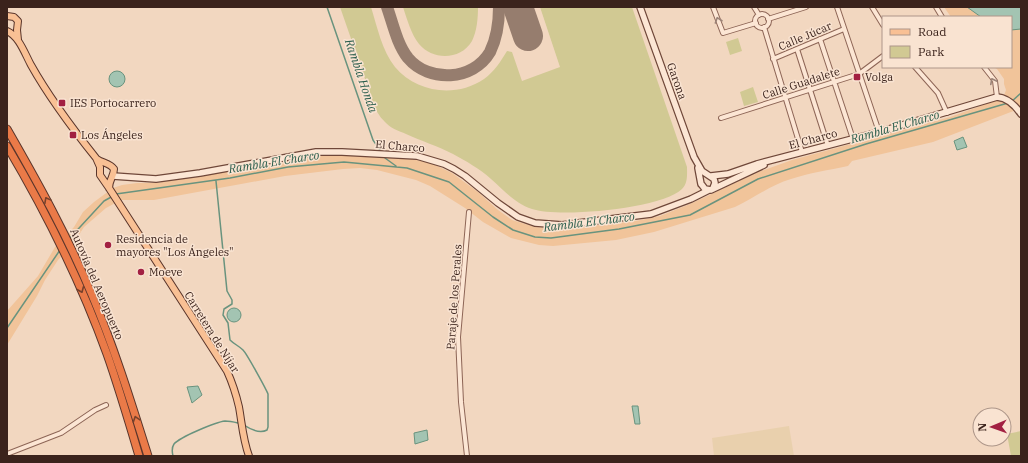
<svg xmlns="http://www.w3.org/2000/svg" width="1028" height="463" viewBox="0 0 1028 463" font-family="'IBM Plex Serif',serif">
<rect width="100%" height="100%" fill="#f2d7c0"/>
<path fill="#e9d0ad" d="M 789,426 L 794,456 L 714,456 L 712,438 Z"/>
<path fill="#d1c993" d="M 340,7 L 371,7 C 377,26 382,51 395,67 C 417,93 456,98 484,79 C 494,72 501,61 507,51 L 512,52 L 522,81 L 560,67 L 540,7 L 632,7 L 687,167 C 687,175 688,183 682,189 C 661,209 559,218 532,209 C 514,203 505,191 491,179 C 480,169 466,161 453,154 C 438,146 421,141 406,134 C 399,131 390,128 385,122 C 373,111 369,90 364,76 C 356,53 348,30 340,7 Z
M 403,7 L 478,7 C 478,18 477,31 472,41 C 461,60 433,61 419,44 C 411,34 407,19 403,7 Z
M 738,38 L 742,51 L 730,55 L 726,42 Z
M 753,87 L 758,102 L 744,106 L 740,92 Z
M 1021,431 L 1021,456 L 1011,456 L 1007,434 Z"/>
<path fill="#f1c49a" d="M 944,7 L 967,7 L 981,17 L 951,17 Z
M 1021,29 L 1021,108 L 933,142 L 852,161 L 848,166 C 829,170 809,173 791,179 C 771,185 754,198 735,207 L 654,232 L 616,240 L 553,246 L 539,245 L 511,238 L 483,222 L 465,208 L 430,186 L 416,180 L 377,170 L 360,168 L 343,169 L 285,176 L 154,200 L 121,200 L 106,208 L 84,227 L 73,244 L 58,260 L 45,280 L 37,296 L 7,345 L 7,311 L 38,276 L 55,247 L 74,227 L 83,212 L 94,202 L 113,188 L 122,185 L 137,183 L 157,183 L 319,155 L 331,155 L 412,159 L 431,163 L 452,173 L 478,192 L 498,210 L 512,220 L 535,227 L 560,229 L 636,221 L 660,216 L 690,204 L 761,171 L 792,160 L 950,117 L 1003,98 L 1006,90 L 1004,84 L 1004,79 L 997,69 L 993,67 L 1011,67 L 1011,30 Z"/>
<path fill="#a3c4b2" stroke="#69937e" d="M 967,7 L 1021,7 L 1021,29 L 1011,30 L 1011,17 L 981,17 Z
M109 79a8 8 0 1 1 16 0a8 8 0 1 1-16 0Z
M 963,137 L 967,147 L 957,150 L 954,141 Z
M227 315a7 7 0 1 1 14 0a7 7 0 1 1-14 0Z
M 198,386 L 202,395 L 192,403 L 187,387 Z
M 638,406 L 640,424 L 635,424 L 632,406 Z
M 427,430 L 428,440 L 415,444 L 414,433 Z"/>
<g fill="none" stroke-linecap="round" stroke-linejoin="round">
<path stroke="#69937e" stroke-width="1.5" d="M 327,7 L 373,140 L 380,150
M 1011,102 L 1021,93
M 385,158 L 396,166
M 216,181 L 227,291 L 232,300 L 232,304 L 224,309 L 223,315 L 228,323 L 230,340 C 234,344 239,346 243,350 C 247,354 266,389 268,394 L 268,427 L 267,430 C 260,434 250,429 244,425
M 116,194 L 230,178 L 288,167 L 344,162 L 407,168 L 449,182 L 493,217 L 513,230 L 535,237 L 551,238 L 619,229 L 690,215 L 758,179 L 866,144 L 1008,103
M 69,239 L 104,201 L 113,196
M 7,328 L 60,250
M 173,456 C 172,452 172,447 174,444 C 180,437 216,422 225,421 C 230,421 234,422 238,423"/>
<path stroke="#967d6e" stroke-width="12" d="M 387,7 C 393,24 397,44 408,58 C 429,83 473,81 490,52 C 497,38 499,22 499,7"/>
<path stroke="#967d6e" stroke-width="30" d="M 518,7 L 528,36"/>
<g stroke="#8d6556" stroke-width="6">
<path id="street" d="M 713,7 L 723,33 L 756,23
M 754,7 L 759,15
M 837,7 L 879,132
M 872,7 L 883,25
M 936,7 L 942,17
M755 21a7 7 0 1 1 14 0a7 7 0 1 1-14 0Z
M 768,19 L 806,7
M 764,27 L 802,152
M 820,39 L 853,139
M 797,49 L 828,146
M 773,59 L 844,29
M 915,67 L 938,93 L 947,113
M 984,67 L 995,81 L 997,97
M 721,118 L 859,74 L 883,56
M 7,454 L 61,433 L 95,410 L 106,405
M 467,456 L 461,402 L 458,337 L 469,212"/>
</g>
<g stroke="#6f4739" stroke-width="8">
<path id="secondary" d="M 640,7 L 694,157 L 702,171 L 714,179 L 715,183 L 713,188
M 698,168 L 701,184
M 113,176 L 156,179 L 200,173 L 316,152 L 342,152 L 417,156 L 444,164 L 454,169 L 465,176 L 498,203 L 518,217 L 535,223 L 562,225 L 651,214 L 691,199 L 709,190
M 711,176 L 728,174 L 757,164 L 879,132 L 997,97 C 1008,98 1015,105 1021,114
M 702,185 L 705,189 L 711,190 L 764,165"/>
</g>
<g stroke="#5a352b" stroke-width="8">
<path id="primary" d="M 7,16 L 14,17 L 18,21 L 17,30 L 18,40
M 7,31 C 19,36 25,54 31,65 C 50,99 72,128 96,158 L 100,167 L 100,175 L 109,188 L 227,371 C 232,382 236,394 239,407 C 242,424 243,440 249,456
M 97,159 C 102,163 110,163 114,169 C 114,176 109,180 109,188"/>
</g>
<g stroke="#5a352b" stroke-width="9">
<path id="highway" d="M 7,129 C 38,183 68,237 92,295 C 114,347 131,402 148,456
M 7,146 C 46,212 81,282 107,354 C 119,388 129,422 139,456"/>
</g>
<use href="#street" stroke="#fce6d4" stroke-width="4"/>
<use href="#secondary" stroke="#fce6d4" stroke-width="5.5"/>
<use href="#primary" stroke="#f9c094" stroke-width="6"/>
<use href="#highway" stroke="#ea7a48" stroke-width="7"/>
</g>
<defs><path id="oneway-chevron" d="M-2-3.5L2.5 0L-2 3.5" fill="none" stroke-width="1.6" stroke-linecap="round" stroke-linejoin="round"/></defs>
<g stroke="#9c8478">
<use href="#oneway-chevron" transform="translate(718 20) rotate(-109)"/>
<use href="#oneway-chevron" transform="translate(993 81) rotate(-117)"/>
</g>
<g stroke="#78412b">
<use href="#oneway-chevron" transform="translate(47 200) rotate(-118)"/>
<use href="#oneway-chevron" transform="translate(81 290) rotate(67)"/>
<use href="#oneway-chevron" transform="translate(136 419) rotate(-108)"/>
</g>
<g fill="#a22042" stroke="#f9e3d1" stroke-width="1.5">
<rect x="853" y="73" width="8" height="8" rx="2"/>
<rect x="58" y="99" width="8" height="8" rx="2"/>
<rect x="69" y="131" width="8" height="8" rx="2"/>
<circle cx="108" cy="245" r="4"/>
<circle cx="141" cy="272" r="4"/>
</g>
<g text-anchor="middle" stroke-width="3" stroke-linejoin="round" paint-order="stroke">
<g font-size="11" fill="#3b231c" stroke="#f9e3d1">
<text transform="translate(805 36) rotate(-23)" y="4">Calle Júcar</text>
<text transform="translate(677 81) rotate(70)" y="4">Garona</text>
<text transform="translate(801 83) rotate(-18)" y="4">Calle Guadalete</text>
<text transform="translate(813 139) rotate(-15)" y="4">El Charco</text>
<text transform="translate(400 146) rotate(5)" y="4">El Charco</text>
<text transform="translate(97 284) rotate(67)" y="4">Autovía del Aeropuerto</text>
<text transform="translate(454 297) rotate(-86)" y="4">Paraje de los Perales</text>
<text transform="translate(212 332) rotate(58)" y="4">Carretera de Níjar</text>
</g>
<g font-size="11" fill="#3b231c" stroke="#f9e3d1" text-anchor="start">
<text x="865" y="81">Volga</text>
<text x="70" y="107">IES Portocarrero</text>
<text x="81" y="139">Los Ángeles</text>
<text x="116" y="243">Residencia de<tspan x="116" dy="13">mayores "Los Ángeles"</tspan></text>
<text x="149" y="276">Moeve</text>
</g>
<g font-size="12" font-style="italic" fill="#2a5d4c" stroke="#f9e3d1">
<text transform="translate(361 76) rotate(71)" y="4">Rambla Honda</text>
<text transform="translate(895 127) rotate(-16)" y="4">Rambla El Charco</text>
<text transform="translate(274 162) rotate(-9)" y="4">Rambla El Charco</text>
<text transform="translate(589 222) rotate(-7)" y="4">Rambla El Charco</text>
</g>
</g>
<rect width="1028" height="463" fill="none" stroke="#3b231c" stroke-width="16"/>
<rect x="882" y="16" width="130" height="52" fill="#f9e3d1" stroke="#ad9689"/>
<rect x="890" y="29" width="20" height="6" fill="#f9c094" stroke="#ad9689"/>
<text x="918" y="36" font-size="12" fill="#3b231c">Road</text>
<rect x="890" y="46" width="20" height="12" fill="#d1c993" stroke="#ad9689"/>
<text x="918" y="56" font-size="12" fill="#3b231c">Park</text>
<g transform="translate(992 427) rotate(268)"><circle r="19" fill="#f9e3d1" stroke="#ad9689"/>
<path d="M0-3L7 15L0 10L-7 15Z" fill="#a22042"/>
<text y="-6" font-size="11" font-weight="bold" text-anchor="middle" fill="#3b231c">N</text>
</g>
</svg>
